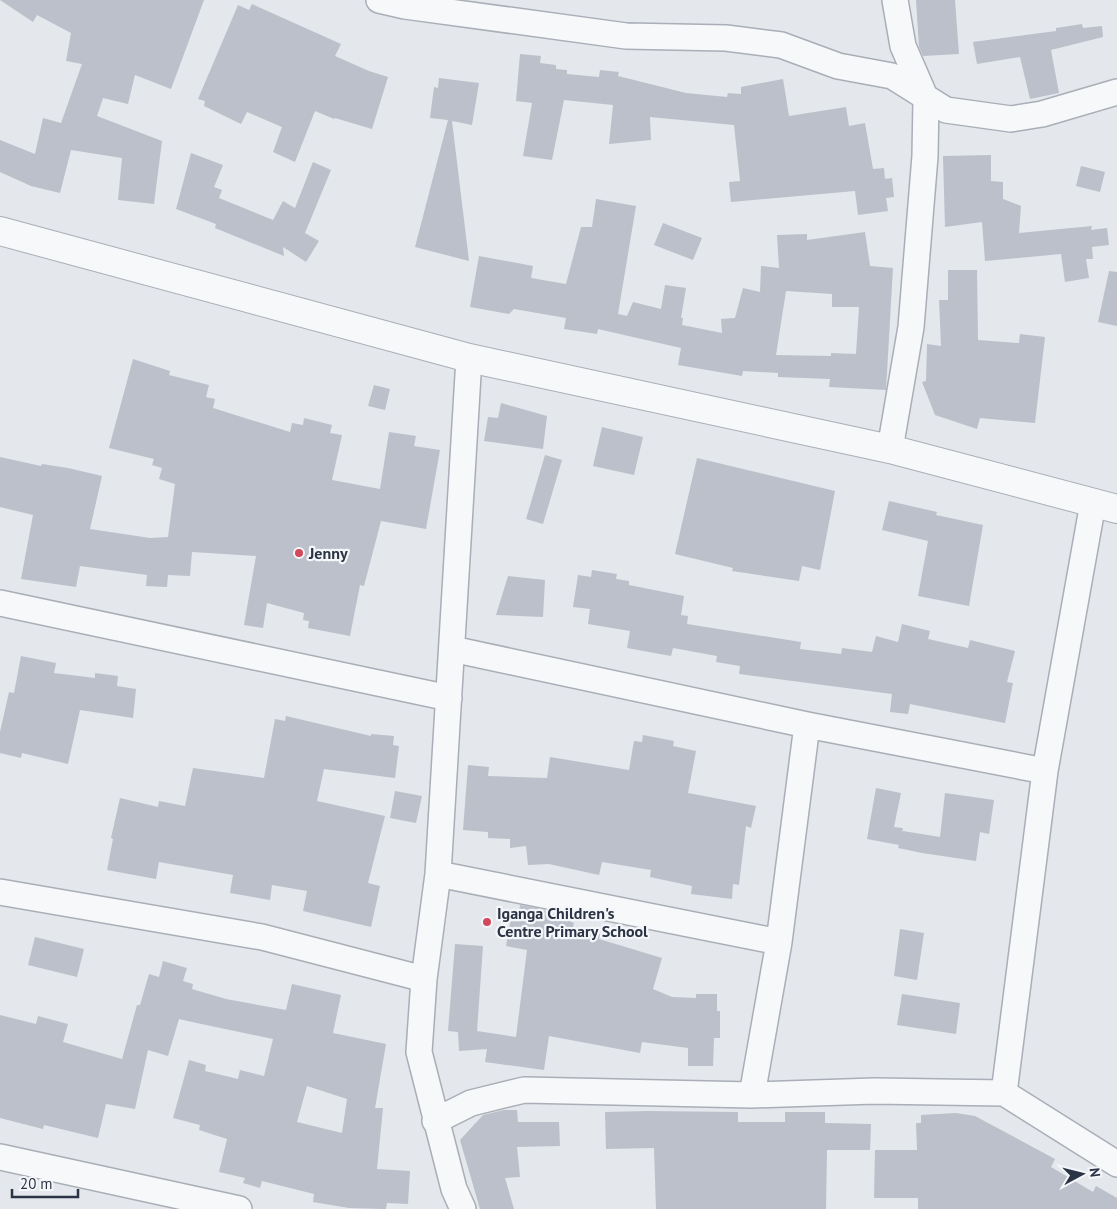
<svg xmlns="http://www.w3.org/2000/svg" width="1117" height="1209" viewBox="0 0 1117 1209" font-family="'PT Sans',sans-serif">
<rect width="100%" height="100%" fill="#e4e7ec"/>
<path fill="#bbc0ca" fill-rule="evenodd" d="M 0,0 L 204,0 L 171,89 L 135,75 L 128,104 L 103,98 L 97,116 L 162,141 L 154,204 L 118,200 L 122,158 L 71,150 L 60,193 L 31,186 L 0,172 L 0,140 L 35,154 L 43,118 L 61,123 L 82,64 L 66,61 L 71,33 L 37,15 L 33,22 Z
M 916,0 L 955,0 L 959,54 L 923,56 L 919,47 Z
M 252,4 L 341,44 L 335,56 L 369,71 L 388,77 L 372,129 L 335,118 L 334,119 L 315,111 L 295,162 L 273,152 L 282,127 L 247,112 L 241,124 L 204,106 L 205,101 L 198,99 L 238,5 L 249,10 Z
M 1082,24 L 1083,28 L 1102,26 L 1103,37 L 1051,50 L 1059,93 L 1030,99 L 1020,57 L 977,64 L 973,42 L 1056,31 L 1056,28 Z
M 520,54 L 541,56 L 540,63 L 556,65 L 556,69 L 567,70 L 567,74 L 599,77 L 600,70 L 619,72 L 618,76 L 686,93 L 727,97 L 728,93 L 741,94 L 741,87 L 783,79 L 789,116 L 846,107 L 849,126 L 865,123 L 873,169 L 884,168 L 885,179 L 892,178 L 894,197 L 886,198 L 888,211 L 858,215 L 855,191 L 731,202 L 729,182 L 740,181 L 734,125 L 650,117 L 651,140 L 609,144 L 613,105 L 564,100 L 552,160 L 523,156 L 532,103 L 516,101 Z
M 439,78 L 479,83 L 472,125 L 452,121 L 469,261 L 415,247 L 448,120 L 430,118 L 434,87 L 438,88 Z
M 191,153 L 223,165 L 214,187 L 222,190 L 219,198 L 273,220 L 283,201 L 295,208 L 313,162 L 331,170 L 305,233 L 319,241 L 306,262 L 283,247 L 284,256 L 215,228 L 216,224 L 176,209 Z
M 991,155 L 991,181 L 1003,182 L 1003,199 L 1021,206 L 1019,233 L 1092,226 L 1091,230 L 1107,228 L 1109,245 L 1092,247 L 1093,259 L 1086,259 L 1089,278 L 1065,282 L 1061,254 L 985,261 L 982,222 L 945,227 L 943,156 Z
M 1081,166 L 1105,172 L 1100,192 L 1076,186 Z
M 596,199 L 636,206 L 618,314 L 627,316 L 633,302 L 661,309 L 665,285 L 686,288 L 681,318 L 683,318 L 682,325 L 722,333 L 721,319 L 735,318 L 743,288 L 760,292 L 761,266 L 779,268 L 777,235 L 807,234 L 807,240 L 865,232 L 870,266 L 893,268 L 886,390 L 829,387 L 830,379 L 778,377 L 778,373 L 743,371 L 742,376 L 678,365 L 681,348 L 598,329 L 597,334 L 564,329 L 566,318 L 514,309 L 509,314 L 470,307 L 479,256 L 533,266 L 531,278 L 566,284 L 581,227 L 592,227 ZM 786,291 L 832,294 L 832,307 L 859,307 L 856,354 L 831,353 L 831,356 L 776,355 Z
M 663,223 L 702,238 L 693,260 L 654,245 Z
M 948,270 L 977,270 L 978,340 L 1019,343 L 1020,334 L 1045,337 L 1035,423 L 980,418 L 977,429 L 935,415 L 922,382 L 926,381 L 927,344 L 941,346 L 939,300 L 948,300 Z
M 1109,271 L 1117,272 L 1117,326 L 1098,322 Z
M 133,359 L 170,371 L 169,375 L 209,385 L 206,397 L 215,399 L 213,408 L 290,432 L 292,423 L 303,425 L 304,418 L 332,425 L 330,433 L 342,435 L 332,480 L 380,489 L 389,432 L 416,436 L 414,446 L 440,450 L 426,529 L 381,521 L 364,586 L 360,585 L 350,636 L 308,628 L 309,621 L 303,620 L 304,613 L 267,603 L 263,628 L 244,625 L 256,556 L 192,552 L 190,576 L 168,575 L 167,587 L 146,586 L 147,575 L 80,566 L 76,587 L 21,579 L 33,515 L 0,507 L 0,457 L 41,466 L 42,464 L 68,468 L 102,476 L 90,529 L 150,538 L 168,537 L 175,484 L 159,479 L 162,468 L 152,465 L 154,459 L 109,448 Z
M 374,385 L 390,389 L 385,410 L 368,406 Z
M 501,403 L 547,416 L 543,449 L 484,441 L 488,417 L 498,418 Z
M 602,427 L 643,437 L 634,475 L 593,466 Z
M 545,455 L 562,460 L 543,524 L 526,519 Z
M 697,458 L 835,491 L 820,570 L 802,566 L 799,581 L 732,571 L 733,568 L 675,554 Z
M 889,501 L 937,512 L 936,515 L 983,525 L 969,606 L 918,596 L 928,541 L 882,530 Z
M 592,570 L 617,574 L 616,579 L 629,581 L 629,585 L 684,596 L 681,615 L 688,616 L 687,624 L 801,642 L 800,649 L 841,654 L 842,648 L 872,652 L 876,636 L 898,642 L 902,624 L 930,631 L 928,639 L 968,648 L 970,640 L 1015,651 L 1007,682 L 1013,683 L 1005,723 L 910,704 L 908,714 L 890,712 L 892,694 L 739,674 L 740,666 L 716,662 L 717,656 L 673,648 L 671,656 L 627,648 L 630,631 L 588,624 L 590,609 L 573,607 L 578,575 L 591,577 Z
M 508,576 L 545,580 L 543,617 L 496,615 Z
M 21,656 L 56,663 L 54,673 L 95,678 L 95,673 L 118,676 L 117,686 L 136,689 L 133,718 L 80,710 L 68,764 L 22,753 L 21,758 L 0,753 L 0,732 L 9,692 L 14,693 Z
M 286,716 L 371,736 L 371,734 L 394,736 L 393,745 L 399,746 L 395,778 L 324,769 L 317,801 L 385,816 L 368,883 L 380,886 L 371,927 L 303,911 L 307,891 L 272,885 L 270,900 L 230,893 L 233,875 L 159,862 L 156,879 L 107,870 L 113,839 L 111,838 L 120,798 L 158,807 L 159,801 L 185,806 L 193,768 L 264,778 L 275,719 L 285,721 Z
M 643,735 L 674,741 L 673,746 L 696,751 L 688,793 L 756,806 L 751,828 L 746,826 L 739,885 L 733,884 L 732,899 L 691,894 L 692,886 L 650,877 L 651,870 L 602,862 L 599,875 L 549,864 L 528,865 L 526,846 L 510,848 L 510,839 L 488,838 L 488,832 L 463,830 L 468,765 L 489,767 L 488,776 L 547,778 L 550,757 L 629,770 L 634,741 L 642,742 Z
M 876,788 L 901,793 L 894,827 L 903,828 L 902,833 L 903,831 L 940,837 L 945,793 L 994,800 L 989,834 L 980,832 L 976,861 L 922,853 L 898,848 L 899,845 L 867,839 Z
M 395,791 L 422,796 L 416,823 L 390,818 Z
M 520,905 L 541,909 L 574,923 L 573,927 L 600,934 L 599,939 L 662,958 L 653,989 L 672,997 L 696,998 L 696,994 L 717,994 L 717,1011 L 720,1011 L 720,1038 L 714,1038 L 713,1066 L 688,1066 L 688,1048 L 642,1042 L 640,1053 L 549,1036 L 544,1070 L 485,1062 L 487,1049 L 459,1051 L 458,1032 L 448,1031 L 455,944 L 483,946 L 477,1031 L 516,1037 L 527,950 L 506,946 L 511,918 L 518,920 Z
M 900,929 L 924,933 L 917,980 L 894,976 Z
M 35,937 L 84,949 L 77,977 L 28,965 Z
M 163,961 L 187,968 L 183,981 L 193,984 L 192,989 L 226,999 L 286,1010 L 292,984 L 341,995 L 333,1033 L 386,1044 L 375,1108 L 383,1108 L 377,1169 L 410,1171 L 408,1204 L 387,1203 L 386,1209 L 383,1209 L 349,1208 L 313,1202 L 314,1194 L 262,1181 L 260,1188 L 243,1183 L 245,1178 L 219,1172 L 227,1139 L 199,1130 L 200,1125 L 173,1118 L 189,1060 L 206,1065 L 205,1071 L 238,1079 L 240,1070 L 264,1076 L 273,1039 L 192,1022 L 179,1019 L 168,1056 L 148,1050 L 135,1109 L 106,1104 L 98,1138 L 44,1125 L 43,1129 L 0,1118 L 0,1015 L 36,1024 L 38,1016 L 68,1024 L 63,1042 L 122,1059 L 137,1005 L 140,1005 L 149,974 L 159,977 ZM 307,1086 L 347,1099 L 342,1133 L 297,1122 Z
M 902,994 L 960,1003 L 956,1034 L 897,1025 Z
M 504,1110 L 517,1110 L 518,1122 L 559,1122 L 560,1146 L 517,1147 L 520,1177 L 505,1178 L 514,1209 L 480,1209 L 460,1140 L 483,1115 Z
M 647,1111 L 738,1112 L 738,1122 L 785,1122 L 785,1112 L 825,1112 L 825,1123 L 871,1124 L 870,1150 L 827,1150 L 826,1209 L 656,1209 L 654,1148 L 606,1149 L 605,1112 Z
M 956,1113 L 975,1116 L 1055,1159 L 1051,1167 L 1093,1192 L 1096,1186 L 1117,1198 L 1117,1209 L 918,1209 L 918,1198 L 874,1198 L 875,1150 L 917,1150 L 916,1123 L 921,1123 L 921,1115 Z"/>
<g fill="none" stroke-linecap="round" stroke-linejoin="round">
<g stroke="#a9aeb7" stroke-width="28">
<path id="minor" d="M 379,0 L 405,6 L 626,36 L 726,38 L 781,45 L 838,66 L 892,76 L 946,110 L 1011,119 L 1042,114 L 1117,92
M 890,449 L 911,327 L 925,156 L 926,99 L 903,46 L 895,0
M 0,603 L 449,698
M 452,649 L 807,725 L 1045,771
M 438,874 L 779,942
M 0,892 L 262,937 L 424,979
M 1004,1093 L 1045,771 L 1093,503
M 752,1095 L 779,942 L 807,725
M 435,1121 L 471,1103 L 524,1090 L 752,1095 L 874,1091 L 1004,1093 L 1117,1164
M 0,1157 L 239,1209
M 463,1209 L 454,1189 L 419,1052 L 424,979 L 438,874 L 469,358"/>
</g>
<g stroke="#a9aeb7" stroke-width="30">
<path id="tertiary" d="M 0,231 L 469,358 L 890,449 L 1117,509"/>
</g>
<use href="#minor" stroke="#f7f8fa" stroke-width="25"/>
<use href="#tertiary" stroke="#f7f8fa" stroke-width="28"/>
</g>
<g fill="#d1495b" stroke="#f4f6f9" stroke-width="2">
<circle cx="299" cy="553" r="5"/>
<circle cx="487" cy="922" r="5"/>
</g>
<g text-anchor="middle" stroke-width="4.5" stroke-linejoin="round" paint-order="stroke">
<g font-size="16" font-weight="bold" fill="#2b3445" stroke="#f4f6f9" text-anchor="start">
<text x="309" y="559">Jenny</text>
<text x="497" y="919">Iganga Children's<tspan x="497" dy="18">Centre Primary School</tspan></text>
</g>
</g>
<g transform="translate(1082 1174) rotate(83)" stroke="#f4f6f9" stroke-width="4" paint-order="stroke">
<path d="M0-4L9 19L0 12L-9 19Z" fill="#2b3445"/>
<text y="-8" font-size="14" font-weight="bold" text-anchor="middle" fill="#2b3445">N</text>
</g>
<path d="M12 1189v8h66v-8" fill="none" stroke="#2b3445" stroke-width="2.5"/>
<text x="20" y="1189" font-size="15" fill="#2b3445" stroke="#f4f6f9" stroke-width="4" paint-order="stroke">20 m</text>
</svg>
